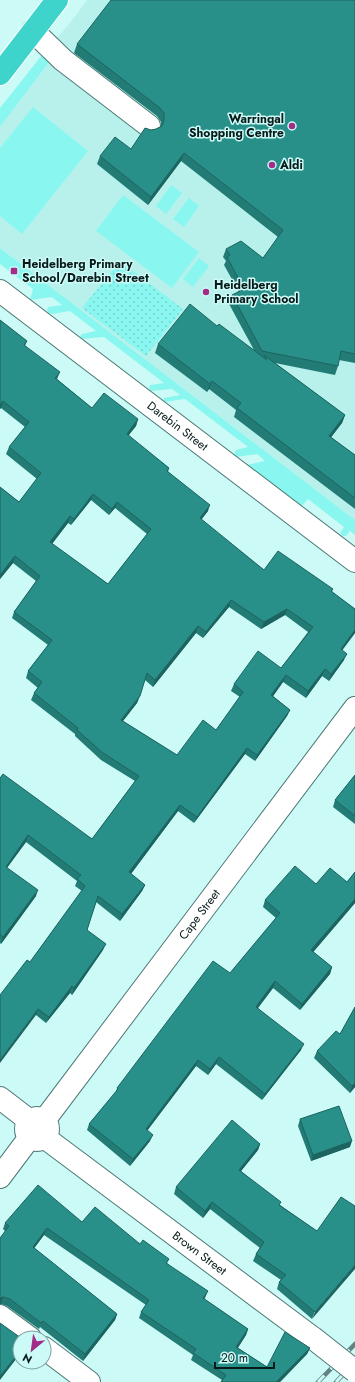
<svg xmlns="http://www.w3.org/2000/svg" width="355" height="1382" viewBox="0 0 355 1382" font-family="Jost,sans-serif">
<defs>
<pattern id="park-dots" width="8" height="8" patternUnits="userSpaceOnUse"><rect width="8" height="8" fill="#89f7ef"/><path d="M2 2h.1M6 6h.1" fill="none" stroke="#75d3cc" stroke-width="1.8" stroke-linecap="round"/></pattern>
</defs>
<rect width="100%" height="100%" fill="#ccfbf7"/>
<path fill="#b8f1ec" d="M 87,0 L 355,0 L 355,520 L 0,248 L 0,127 L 50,61 L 42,55 L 70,23 Z"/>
<path fill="#89f7ef" d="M 42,55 L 50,61 L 0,127 L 0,108 Z
M 33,107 L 88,151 L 22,234 L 0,216 L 0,148 Z
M 171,185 L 182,193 L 166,214 L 156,206 Z
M 123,195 L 199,252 L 172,288 L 96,231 Z
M 189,198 L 199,206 L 184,227 L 173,219 Z
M 0,248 L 355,520 L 355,535 L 350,531 L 346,536 L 343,536 L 340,533 L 344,527 L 308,499 L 301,507 L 246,465 L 265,461 L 257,454 L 236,457 L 234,454 L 236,450 L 248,447 L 185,399 L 164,402 L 163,400 L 164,398 L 180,395 L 172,389 L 151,391 L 149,388 L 150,385 L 164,383 L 104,337 L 81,339 L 80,337 L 82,334 L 96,331 L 70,311 L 52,314 L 48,313 L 47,310 L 48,307 L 62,305 L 52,297 L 30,300 L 33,289 L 0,264 Z
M 199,258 L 209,266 L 193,287 L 183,279 Z"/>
<path fill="url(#park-dots)" d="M 120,261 L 183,309 L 146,356 L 82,308 Z"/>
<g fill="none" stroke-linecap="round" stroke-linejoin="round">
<g stroke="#4d7975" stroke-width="24">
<g id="minor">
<path d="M 33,31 L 63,60 L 149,126"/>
<path id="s1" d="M 0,291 L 355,561"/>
<path d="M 0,1098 L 30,1121"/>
<circle cx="37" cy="1129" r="11"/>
<path id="s2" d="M 43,1122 L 355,708"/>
<path id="s3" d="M 44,1137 L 313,1338"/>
<path d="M 0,1177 L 30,1137"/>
<path d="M 0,1316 L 30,1338"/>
<path d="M 44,1348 L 89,1382"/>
</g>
</g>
<g stroke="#fff" stroke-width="24">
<path id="highway" d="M 0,74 L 57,0"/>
</g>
<use href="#minor" stroke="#fff" stroke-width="22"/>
<use href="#highway" stroke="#3fd4cb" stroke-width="22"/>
<g stroke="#638380" stroke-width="4.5">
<path id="rail" d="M 318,1382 L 355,1344
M 336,1382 L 355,1362"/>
</g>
<use href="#rail" stroke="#ccfbf7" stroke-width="3" stroke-dasharray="9" stroke-linecap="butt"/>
<g stroke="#4d7975" stroke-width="24" stroke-linecap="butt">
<path id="minor-bridge" d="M 313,1338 L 355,1371"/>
</g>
<use href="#minor-bridge" stroke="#fff" stroke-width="22"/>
</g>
<path fill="#237b76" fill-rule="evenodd" d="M 355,0 L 355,363 L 339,360 L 338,366 L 335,375 L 275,363 L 345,415 L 342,423 L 331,437 L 355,455 L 355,509 L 234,417 L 236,410 L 209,389 L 207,392 L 155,353 L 158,344 L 217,326 L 254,350 L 229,304 L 232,295 L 239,292 L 224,265 L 226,261 L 223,257 L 226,249 L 263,258 L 278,237 L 181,161 L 148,205 L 97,164 L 100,156 L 131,149 L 151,130 L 156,129 L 161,126 L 161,122 L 157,116 L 74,53 L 77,44 Z
M 0,320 L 27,341 L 25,346 L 57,379 L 92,408 L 138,419 L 136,426 L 128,436 L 169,468 L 168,472 L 208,511 L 201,520 L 264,570 L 333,589 L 332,592 L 355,609 L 355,633 L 342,650 L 344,660 L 329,681 L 322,676 L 306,698 L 283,682 L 273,696 L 290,710 L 287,716 L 255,761 L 245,754 L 194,823 L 178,811 L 131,874 L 145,885 L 142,891 L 120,921 L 96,902 L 87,930 L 103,950 L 72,995 L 70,993 L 46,1023 L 36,1015 L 30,962 L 82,891 L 75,886 L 77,881 L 26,842 L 7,868 L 36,896 L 1,944 L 0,943 L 0,778 L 92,839 L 135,781 L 101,760 L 75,736 L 75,734 L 31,700 L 34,693 L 38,688 L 26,678 L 28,671 L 48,645 L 12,618 L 14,612 L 36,581 L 13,563 L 0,579 L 0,487 L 19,502 L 37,479 L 6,454 L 9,447 L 25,427 L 1,408 L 0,409 ZM 91,500 L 109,515 L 115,508 L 147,534 L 108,584 L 52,544 L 68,523 L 71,525 ZM 229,607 L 261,629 L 285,615 L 308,632 L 281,668 L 234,684 L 231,691 L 240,697 L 216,730 L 177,755 L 123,721 L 137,703 L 145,680 L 153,687 L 196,633 L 203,638 Z
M 355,775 L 355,824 L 333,807 L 335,800 Z
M 355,872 L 355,903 L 313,952 L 332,967 L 330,974 L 300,1010 L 273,988 L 258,1008 L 301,1050 L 262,1100 L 216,1064 L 208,1075 L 196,1066 L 147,1131 L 150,1141 L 130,1166 L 87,1130 L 89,1124 L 116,1092 L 117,1088 L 230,973 L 276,918 L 263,907 L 265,900 L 316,884 L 347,882 Z
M 355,1007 L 355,1087 L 350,1093 L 314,1058 L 317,1051 L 340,1034 Z
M 300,1119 L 350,1147 L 311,1161 L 298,1126 Z
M 260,1144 L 258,1150 L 241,1171 L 280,1205 L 317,1231 L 355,1206 L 312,1319 L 277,1289 L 279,1282 L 281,1280 L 253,1261 L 256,1254 L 260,1248 L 210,1209 L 203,1218 L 174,1194 L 176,1187 Z
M 82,1222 L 140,1244 L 169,1259 L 167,1263 L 205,1298 L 204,1299 L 248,1329 L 246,1335 L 238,1348 L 267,1367 L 310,1348 L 307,1354 L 280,1382 L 221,1382 L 222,1380 L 191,1360 L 193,1355 L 139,1318 L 141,1312 L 146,1305 L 44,1235 L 34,1248 L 117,1314 L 115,1320 L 83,1361 L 40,1327 L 39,1329 L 7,1306 L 1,1304 L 5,1231 L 3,1229 L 5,1223 Z"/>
<path fill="#1d6460" d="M 184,153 L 181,161 L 148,205 L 151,197 Z
M 60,372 L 57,379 L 55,378 Z
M 212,381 L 209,389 L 207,392 L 210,384 Z
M 3,401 L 1,408 L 0,409 L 0,405 Z
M 345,415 L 342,423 L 326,444 L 329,436 Z
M 138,419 L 136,426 L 124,441 L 127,434 Z
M 93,494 L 91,500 L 71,525 L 74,519 Z
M 117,502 L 115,508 L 109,515 L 112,509 Z
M 210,505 L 208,511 L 197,525 L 200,518 Z
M 70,516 L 68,523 L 48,549 L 50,542 Z
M 15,556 L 13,563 L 0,579 L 0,575 Z
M 231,600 L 229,607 L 203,638 L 206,632 Z
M 287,609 L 285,615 L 261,629 L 264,622 Z
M 198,626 L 196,633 L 153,687 L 155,680 Z
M 355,630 L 355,633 L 338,656 L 341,649 Z
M 347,654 L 344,660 L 329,681 L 331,674 Z
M 325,669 L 322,676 L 306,698 L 308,691 Z
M 286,675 L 283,682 L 269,702 L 271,695 Z
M 140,696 L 137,703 L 119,726 L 121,720 Z
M 290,710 L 287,716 L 255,761 L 257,755 Z
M 247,748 L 245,754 L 194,823 L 197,817 Z
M 180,805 L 178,811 L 127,879 L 129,872 Z
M 28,835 L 26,842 L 3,873 L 6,867 Z
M 145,885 L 142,891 L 120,921 L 122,914 Z
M 38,890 L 36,896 L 1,944 L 3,937 Z
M 355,899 L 355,903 L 309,957 L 311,950 Z
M 106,944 L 103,950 L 72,995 L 74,988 Z
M 332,967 L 330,974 L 300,1010 L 302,1004 Z
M 275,981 L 273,988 L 254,1013 L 256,1007 Z
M 72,986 L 70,993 L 46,1023 L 49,1017 Z
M 38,1009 L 36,1015 L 0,1063 L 0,1060 Z
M 304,1044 L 301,1050 L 262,1100 L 265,1094 Z
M 219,1057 L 216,1064 L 208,1075 L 210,1069 Z
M 198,1060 L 196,1066 L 143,1136 L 146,1129 Z
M 355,1083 L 355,1087 L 350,1093 L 352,1086 Z
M 153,1135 L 150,1141 L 130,1166 L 133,1159 Z
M 352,1141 L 350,1147 L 311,1161 L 313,1155 Z
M 260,1144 L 258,1150 L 237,1176 L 239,1170 Z
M 212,1202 L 210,1209 L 203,1218 L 205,1211 Z
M 47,1228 L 44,1235 L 30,1254 L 33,1247 Z
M 355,1265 L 355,1269 L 312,1319 L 315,1312 Z
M 208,1291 L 205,1298 L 200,1305 L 203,1298 Z
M 3,1297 L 1,1304 L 0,1304 L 0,1298 Z
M 117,1314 L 115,1320 L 83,1361 L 85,1354 Z
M 248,1329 L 246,1335 L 234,1353 L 236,1347 Z
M 310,1348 L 307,1354 L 280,1382 L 276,1382 Z
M 20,1351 L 20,1354 L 0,1380 L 0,1376 Z"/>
<path fill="#298f89" stroke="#1d6460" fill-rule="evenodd" d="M 111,0 L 355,0 L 355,354 L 341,351 L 338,366 L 262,351 L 232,295 L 244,289 L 227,257 L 230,255 L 226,249 L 241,241 L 263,258 L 283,230 L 184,153 L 151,197 L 100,156 L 115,137 L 131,149 L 145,128 L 151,130 L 156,129 L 162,126 L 164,120 L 164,113 L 160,108 L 77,44 Z
M 190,304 L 217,326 L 219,324 L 267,360 L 264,355 L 345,415 L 329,436 L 355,455 L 355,498 L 237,408 L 241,403 L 212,381 L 210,384 L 158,344 Z
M 0,320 L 27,341 L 24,345 L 60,372 L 55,378 L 92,408 L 104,393 L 138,419 L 127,434 L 169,468 L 167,471 L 210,505 L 200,518 L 264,570 L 278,551 L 333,589 L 331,591 L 355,609 L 355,630 L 341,649 L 347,654 L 331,674 L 325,669 L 308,691 L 286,675 L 271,695 L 290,710 L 257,755 L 247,748 L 197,817 L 180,805 L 129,872 L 145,885 L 122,914 L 98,896 L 87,930 L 106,944 L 74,988 L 72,986 L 49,1017 L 38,1009 L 0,1060 L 0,995 L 27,960 L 30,962 L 85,886 L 77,879 L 81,875 L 28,835 L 6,867 L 38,890 L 3,937 L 0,935 L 0,778 L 3,774 L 92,839 L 139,776 L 103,753 L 77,730 L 78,728 L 34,693 L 42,682 L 28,671 L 52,640 L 14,612 L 40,576 L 15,556 L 0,575 L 0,487 L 19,502 L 41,473 L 9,447 L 29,422 L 3,401 L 0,405 ZM 93,494 L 112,509 L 117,502 L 151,529 L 108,584 L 50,542 L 70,516 L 74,519 ZM 231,600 L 264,622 L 287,609 L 313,627 L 281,668 L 258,651 L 234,684 L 243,692 L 216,730 L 203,720 L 177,755 L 121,720 L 140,696 L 147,673 L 155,680 L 198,626 L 206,632 Z
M 355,775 L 355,816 L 335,800 Z
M 295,866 L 316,884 L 330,868 L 347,882 L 355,872 L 355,899 L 311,950 L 332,967 L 302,1004 L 275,981 L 256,1007 L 304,1044 L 265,1094 L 219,1057 L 210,1069 L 198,1060 L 146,1129 L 153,1135 L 133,1159 L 89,1124 L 118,1089 L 117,1088 L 213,961 L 230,973 L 280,913 L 265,900 Z
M 355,1007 L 355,1083 L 352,1086 L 317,1051 L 336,1031 L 340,1034 Z
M 339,1106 L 352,1141 L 313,1155 L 300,1119 Z
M 232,1120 L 260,1144 L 239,1170 L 281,1202 L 279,1205 L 317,1231 L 341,1197 L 355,1206 L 355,1265 L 315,1312 L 279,1282 L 286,1275 L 256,1254 L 264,1242 L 212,1202 L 205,1211 L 176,1187 Z
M 38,1185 L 82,1222 L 95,1207 L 140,1244 L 143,1240 L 169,1259 L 166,1263 L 208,1291 L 203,1298 L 248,1329 L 236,1347 L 267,1367 L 285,1332 L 310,1348 L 276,1382 L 221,1382 L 226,1375 L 193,1353 L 196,1349 L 141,1312 L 149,1300 L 47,1228 L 33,1247 L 117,1314 L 85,1354 L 43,1321 L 41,1323 L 10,1299 L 3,1297 L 0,1298 L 0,1238 L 9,1226 L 5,1223 Z
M 0,1323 L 21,1338 L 20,1338 L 20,1351 L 0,1376 Z"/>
<g fill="#a22c86" stroke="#ccfbf7" stroke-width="1.5">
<circle cx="292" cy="126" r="4"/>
<circle cx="272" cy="165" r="4"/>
<rect x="10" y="267" width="8" height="8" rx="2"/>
<circle cx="206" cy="292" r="4"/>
</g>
<g text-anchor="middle" stroke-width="3" stroke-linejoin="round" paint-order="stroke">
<g font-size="12" font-weight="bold" fill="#081a19" stroke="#ccfbf7" text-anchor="start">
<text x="284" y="123" text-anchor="end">Warringal<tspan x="284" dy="14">Shopping Centre</tspan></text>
<text x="280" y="169">Aldi</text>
<text x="22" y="268">Heidelberg Primary<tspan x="22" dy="14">School/Darebin Street</tspan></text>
<text x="214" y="289">Heidelberg<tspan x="214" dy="14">Primary School</tspan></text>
</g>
<g font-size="12" fill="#081a19" stroke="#ccfbf7">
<text dy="4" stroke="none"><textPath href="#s1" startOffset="223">Darebin Street</textPath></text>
<text dy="4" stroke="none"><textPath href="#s2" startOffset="260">Cape Street</textPath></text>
<text dy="4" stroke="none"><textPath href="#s3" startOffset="194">Brown Street</textPath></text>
</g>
</g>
<g transform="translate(32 1350) rotate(209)"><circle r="19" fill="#ccfbf7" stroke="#7ea19e"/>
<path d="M0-3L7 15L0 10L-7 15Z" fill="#a22c86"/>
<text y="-6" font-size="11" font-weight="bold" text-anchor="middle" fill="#081a19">N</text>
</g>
<path d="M215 1362v6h59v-6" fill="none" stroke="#081a19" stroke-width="2"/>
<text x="221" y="1362" font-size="12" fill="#081a19" stroke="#ccfbf7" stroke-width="3" paint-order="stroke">20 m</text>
</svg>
